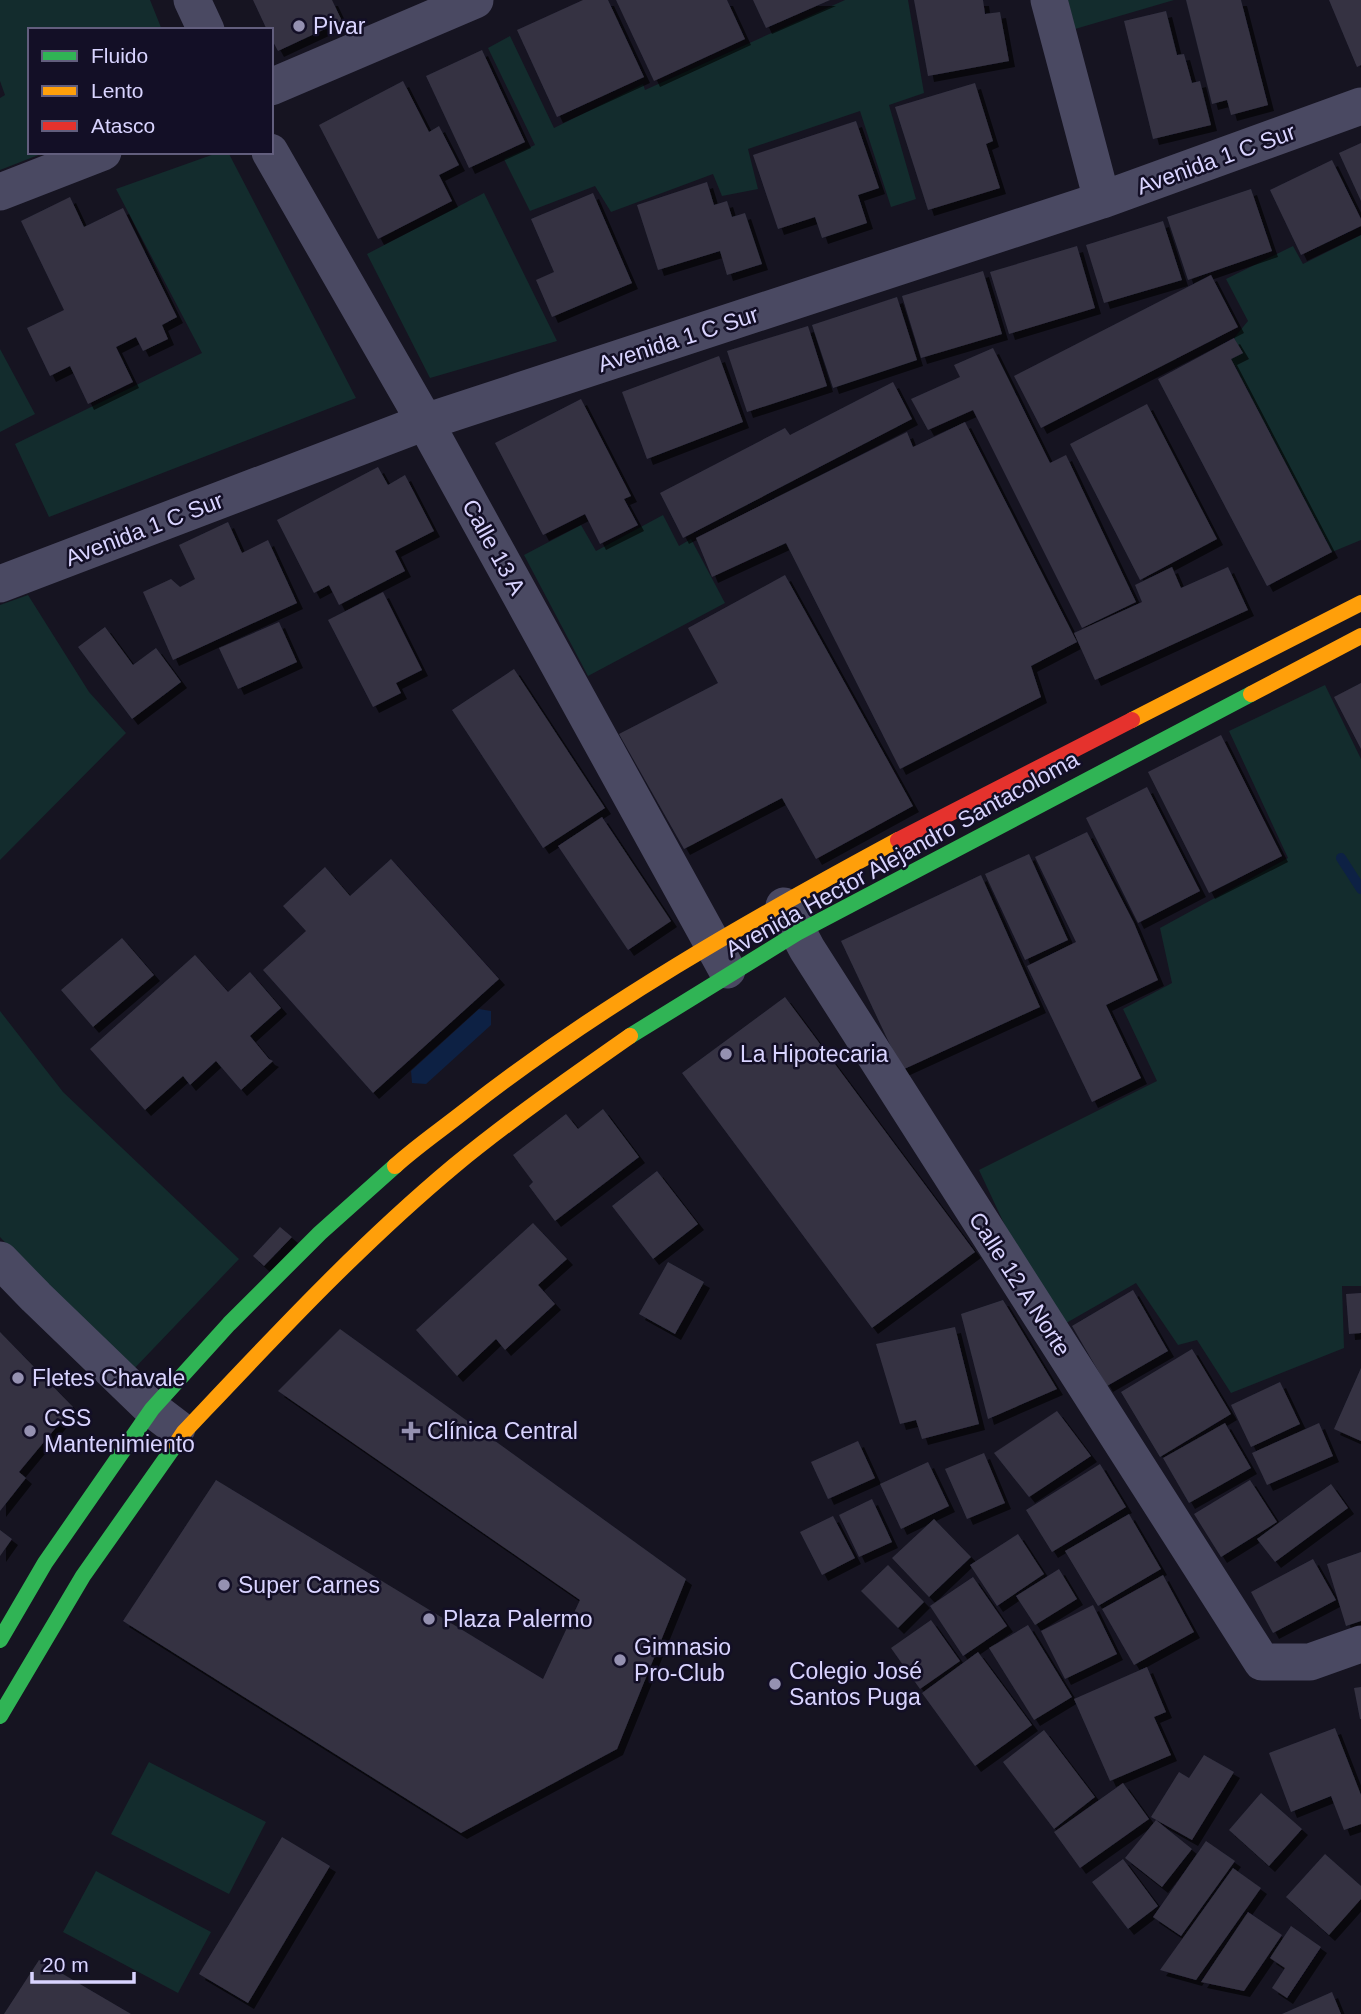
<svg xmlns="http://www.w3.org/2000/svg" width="1361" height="2014" viewBox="0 0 1361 2014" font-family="Arial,sans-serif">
<defs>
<filter id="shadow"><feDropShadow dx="6" dy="6" stdDeviation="0" flood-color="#0009"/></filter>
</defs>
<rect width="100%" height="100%" fill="#161421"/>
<path fill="#132c2d" d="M 0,0 L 150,0 L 162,30 L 30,30 L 30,152 L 46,152 L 0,170 L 0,98 L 5,95 L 0,81 Z
M 845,0 L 908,0 L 924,93 L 889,105 L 916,199 L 891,207 L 860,111 L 748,149 L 758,189 L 722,196 L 713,174 L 611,212 L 595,186 L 530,211 L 504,159 L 535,145 L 488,48 L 510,36 L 554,128 L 643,84 L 645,90 Z
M 1068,0 L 1174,0 L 1075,29 Z
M 220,152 L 228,152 L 356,398 L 49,517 L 15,444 L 202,353 L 116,189 Z
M 484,193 L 557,341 L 430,378 L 367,254 Z
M 1361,235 L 1361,540 L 1332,552 L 1231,359 L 1242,353 L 1234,338 L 1248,321 L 1226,279 L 1293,246 L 1303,264 Z
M 0,349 L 35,414 L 0,432 Z
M 663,515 L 679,546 L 691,539 L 725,603 L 588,676 L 524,555 L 581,525 L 596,551 Z
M 28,595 L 89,692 L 126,733 L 0,860 L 0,605 Z
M 1325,685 L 1361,759 L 1361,1286 L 1342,1286 L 1344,1348 L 1231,1393 L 1197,1340 L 1178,1345 L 1136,1283 L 1054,1330 L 979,1170 L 1157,1081 L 1123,1009 L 1172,983 L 1160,928 L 1288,858 L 1229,731 Z
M 0,1011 L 63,1092 L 239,1259 L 130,1373 L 0,1237 Z
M 149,1762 L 266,1822 L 229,1894 L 111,1834 Z
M 96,1871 L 211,1932 L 178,1993 L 63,1932 Z"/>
<path fill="#0d2144" d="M 479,1009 L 491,1011 L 491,1025 L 426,1084 L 412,1083 L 411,1071 Z"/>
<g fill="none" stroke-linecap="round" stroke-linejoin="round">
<path stroke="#0d2144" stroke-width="10" d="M 1341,858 L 1361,889"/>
</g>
<path fill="#343243" filter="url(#shadow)" d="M 253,0 L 332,0 L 342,21 L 278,51 L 271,38 L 271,30 L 267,30 Z
M 583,0 L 608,0 L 644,77 L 557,117 L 517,30 Z
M 616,0 L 727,0 L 745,39 L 654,81 Z
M 753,0 L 830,0 L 766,28 Z
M 914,0 L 983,0 L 985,14 L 1000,12 L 1009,61 L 928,76 Z
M 1186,0 L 1241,0 L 1268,105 L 1231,115 L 1227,100 L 1212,104 Z
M 1329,0 L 1361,0 L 1361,65 L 1357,67 Z
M 1166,11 L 1177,55 L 1184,54 L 1192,83 L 1200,81 L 1211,125 L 1153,139 L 1124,21 Z
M 482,50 L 525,142 L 469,168 L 426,76 Z
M 403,81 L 429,132 L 439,126 L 459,165 L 439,175 L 452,201 L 378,239 L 319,125 Z
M 975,83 L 993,141 L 986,144 L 1000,188 L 928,210 L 895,107 Z
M 856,121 L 879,188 L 858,195 L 867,223 L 822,238 L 815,217 L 778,229 L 753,155 Z
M 1361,143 L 1361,201 L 1339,153 Z
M 1332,160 L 1361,219 L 1361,226 L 1301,255 L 1270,190 Z
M 707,182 L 714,205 L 727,201 L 732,217 L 745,213 L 762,264 L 727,275 L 720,251 L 658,270 L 637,205 Z
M 1251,189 L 1272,251 L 1188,280 L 1167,217 Z
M 593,193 L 632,283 L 552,317 L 536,280 L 554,272 L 531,219 Z
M 70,197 L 84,227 L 123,208 L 177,317 L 162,325 L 168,339 L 143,351 L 136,337 L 116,347 L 133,382 L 88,404 L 70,366 L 50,376 L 27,328 L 64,310 L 21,221 Z
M 1163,221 L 1182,280 L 1104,303 L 1086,245 Z
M 1077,246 L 1095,308 L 1009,334 L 990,272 Z
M 983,271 L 1002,334 L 921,358 L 902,296 Z
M 1211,275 L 1238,327 L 1041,428 L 1014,376 Z
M 897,297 L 917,360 L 833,388 L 812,325 Z
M 808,326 L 827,386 L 747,412 L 727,351 Z
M 1234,338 L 1243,353 L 1231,359 L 1332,552 L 1267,586 L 1158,379 Z
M 993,348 L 1050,463 L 1066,455 L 1136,602 L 1082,628 L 973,410 L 928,430 L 911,399 L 960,377 L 954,365 Z
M 719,356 L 743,422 L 647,459 L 622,392 Z
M 893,382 L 912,419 L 683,538 L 660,493 L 785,428 L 790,435 Z
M 581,399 L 631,496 L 624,499 L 638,525 L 600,544 L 585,514 L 543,535 L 495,443 Z
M 1147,404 L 1217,539 L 1140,580 L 1070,444 Z
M 965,422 L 1077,642 L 1031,666 L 1041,697 L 900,769 L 786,543 L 712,577 L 696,538 L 907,432 L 913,447 Z
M 378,467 L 388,485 L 405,475 L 434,531 L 395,551 L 405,571 L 339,605 L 329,585 L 314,593 L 277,520 Z
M 228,522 L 242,553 L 268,540 L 297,603 L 173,660 L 143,592 L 171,579 L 180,587 L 195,579 L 179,545 Z
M 1172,567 L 1181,588 L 1228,567 L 1248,610 L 1095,680 L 1074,633 L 1142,602 L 1135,585 Z
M 785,575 L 913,806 L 816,859 L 782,798 L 684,849 L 619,734 L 718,683 L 688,628 Z
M 383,592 L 422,670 L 396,683 L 401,693 L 373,707 L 328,620 Z
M 279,622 L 297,662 L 238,689 L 219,648 Z
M 105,627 L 133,665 L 156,648 L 181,682 L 132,719 L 78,647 Z
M 514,669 L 605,808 L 543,848 L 452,710 Z
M 1361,683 L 1361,749 L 1334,697 Z
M 1221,735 L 1282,856 L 1209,893 L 1148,772 Z
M 1147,787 L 1200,891 L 1138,923 L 1086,818 Z
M 602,817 L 671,921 L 628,950 L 558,846 Z
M 1087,832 L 1134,923 L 1158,980 L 1106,1005 L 1141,1078 L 1092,1102 L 1027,966 L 1076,942 L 1035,857 Z
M 1029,854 L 1068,940 L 1025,960 L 985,874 Z
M 391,859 L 499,979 L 373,1093 L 263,970 L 306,931 L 283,906 L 325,867 L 350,896 Z
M 981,875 L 1040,1007 L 902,1070 L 841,941 Z
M 122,938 L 154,975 L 93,1027 L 61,990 Z
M 195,955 L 228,992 L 250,972 L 281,1008 L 250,1036 L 269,1059 L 273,1061 L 241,1090 L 216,1061 L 190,1085 L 183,1076 L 145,1110 L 90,1049 Z
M 785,997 L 975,1252 L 872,1328 L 682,1073 Z
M 603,1109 L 639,1157 L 555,1221 L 529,1186 L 533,1182 L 513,1155 L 566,1114 L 578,1129 Z
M 657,1171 L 698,1224 L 653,1259 L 612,1206 Z
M 533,1223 L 567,1259 L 538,1285 L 555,1304 L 505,1350 L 496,1339 L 457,1376 L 416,1330 Z
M 280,1227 L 292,1237 L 264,1266 L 253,1256 Z
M 668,1262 L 704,1282 L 675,1334 L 639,1314 Z
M 1133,1290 L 1168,1351 L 1107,1386 L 1072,1326 Z
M 1361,1293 L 1361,1333 L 1349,1334 L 1346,1294 Z
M 1003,1300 L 1057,1389 L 988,1419 L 961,1314 Z
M 955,1327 L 979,1424 L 922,1439 L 916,1420 L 900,1424 L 876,1344 Z
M 340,1329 L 686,1579 L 617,1749 L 461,1833 L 123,1621 L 216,1480 L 543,1679 L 580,1600 L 278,1391 Z
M 0,1332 L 73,1407 L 19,1472 L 26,1478 L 0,1511 Z
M 1192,1349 L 1231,1414 L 1160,1457 L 1121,1392 Z
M 1361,1368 L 1361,1441 L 1334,1429 Z
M 1280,1382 L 1300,1424 L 1251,1447 L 1231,1405 Z
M 1057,1411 L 1091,1456 L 1029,1497 L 994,1453 Z
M 1225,1423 L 1251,1468 L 1189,1503 L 1163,1458 Z
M 1319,1423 L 1333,1456 L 1267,1485 L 1252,1453 Z
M 858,1441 L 875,1478 L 828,1499 L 811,1462 Z
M 984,1453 L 1005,1503 L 967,1519 L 945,1469 Z
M 928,1462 L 949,1506 L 901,1529 L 880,1484 Z
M 1100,1464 L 1126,1507 L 1052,1552 L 1026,1510 Z
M 1250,1480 L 1277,1522 L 1221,1557 L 1194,1514 Z
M 1331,1484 L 1348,1508 L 1275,1562 L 1257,1539 Z
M 872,1499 L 892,1542 L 859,1557 L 839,1515 Z
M 1129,1514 L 1161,1569 L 1098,1606 L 1065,1551 Z
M 833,1516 L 855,1558 L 822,1575 L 800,1532 Z
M 934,1519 L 971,1557 L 929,1597 L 892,1558 Z
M 0,1530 L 12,1539 L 0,1556 Z
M 1018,1534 L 1044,1574 L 997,1606 L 970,1565 Z
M 1361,1552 L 1361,1621 L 1346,1626 L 1327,1564 Z
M 1313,1559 L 1336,1600 L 1273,1633 L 1251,1592 Z
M 888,1565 L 924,1602 L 898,1628 L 861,1591 Z
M 1059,1569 L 1077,1599 L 1035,1625 L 1016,1596 Z
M 1163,1575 L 1194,1632 L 1134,1665 L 1102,1609 Z
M 973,1577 L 1007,1626 L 963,1656 L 930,1606 Z
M 1093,1605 L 1117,1654 L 1065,1679 L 1041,1631 Z
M 931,1620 L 960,1661 L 920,1689 L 891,1648 Z
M 1028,1625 L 1072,1697 L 1034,1720 L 989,1648 Z
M 978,1652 L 1032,1725 L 975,1766 L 922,1693 Z
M 1147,1667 L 1166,1712 L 1154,1717 L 1171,1755 L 1110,1781 L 1074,1699 Z
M 1361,1687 L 1361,1719 L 1360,1719 L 1354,1688 Z
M 1335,1728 L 1361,1795 L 1361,1824 L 1344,1830 L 1331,1796 L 1291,1812 L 1269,1753 Z
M 1044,1730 L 1095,1797 L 1054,1829 L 1003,1762 Z
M 1204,1755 L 1234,1772 L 1192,1840 L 1151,1817 L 1179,1772 L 1189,1778 Z
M 1123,1783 L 1149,1819 L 1080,1868 L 1054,1832 Z
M 1261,1793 L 1302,1829 L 1269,1866 L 1229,1830 Z
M 1156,1820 L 1192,1849 L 1162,1887 L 1125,1858 Z
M 282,1837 L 330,1866 L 248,2003 L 199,1974 Z
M 1206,1841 L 1235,1861 L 1181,1936 L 1153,1917 Z
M 1325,1854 L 1361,1886 L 1361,1899 L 1329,1935 L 1286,1897 Z
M 1123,1859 L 1158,1906 L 1128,1929 L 1092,1882 Z
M 1233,1868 L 1261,1888 L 1196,1980 L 1160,1970 Z
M 1248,1912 L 1282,1935 L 1244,1991 L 1201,1982 Z
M 1291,1926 L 1321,1947 L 1287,1998 L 1272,1988 L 1285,1968 L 1270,1958 Z
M 39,1960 L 131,2014 L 4,2014 Z
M 1332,1992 L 1341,2014 L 1282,2014 Z"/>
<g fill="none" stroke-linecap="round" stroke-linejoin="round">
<path stroke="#4a4962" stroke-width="37" d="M 192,0 L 206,30
M 1049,0 L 1102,200
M 271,87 L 475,0
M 270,152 L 425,422 L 727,970
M 0,192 L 103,152
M 0,584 L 425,422 L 1102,200 L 1361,106
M 784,906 L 807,949 L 1262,1662 L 1310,1662 L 1361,1644
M 0,1260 L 36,1297 L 152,1409 L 177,1428"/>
<path stroke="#30b455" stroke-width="16" d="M 630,1036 L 797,933 L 1251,694
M 0,1640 L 45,1563 L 152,1409 L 229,1324 L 320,1233 L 395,1166
M 0,1716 L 83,1576 L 176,1444"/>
<path stroke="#ff9f0a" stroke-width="16" d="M 1251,694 L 1361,636
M 1132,720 L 1361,603
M 395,1166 C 417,1146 442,1129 466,1110 C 600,1005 748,921 898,840
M 176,1444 L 184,1432 C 271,1340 357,1247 454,1166 C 510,1120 570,1078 630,1036"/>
<path stroke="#e5322d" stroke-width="16" d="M 898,840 L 1132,720"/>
</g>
<g fill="#9591b1" stroke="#130f26" stroke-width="2.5">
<circle cx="299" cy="26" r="7"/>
<circle cx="726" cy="1054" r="7"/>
<circle cx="18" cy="1378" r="7"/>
<circle cx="30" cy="1431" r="7"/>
<path d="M407.5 1420.5h7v7h7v7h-7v7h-7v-7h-7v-7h7z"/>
<circle cx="224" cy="1585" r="7"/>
<circle cx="429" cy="1619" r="7"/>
<circle cx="620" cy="1660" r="7"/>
<circle cx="775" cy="1684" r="7"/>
</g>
<g text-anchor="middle" stroke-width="5" stroke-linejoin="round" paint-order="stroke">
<g font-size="23" fill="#d9d4ff" stroke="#130f26" text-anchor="start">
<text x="313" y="34">Pivar</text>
<text x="740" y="1062">La Hipotecaria</text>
<text x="32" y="1386">Fletes Chavale</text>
<text x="44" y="1426">CSS<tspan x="44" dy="26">Mantenimiento</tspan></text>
<text x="427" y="1439">Clínica Central</text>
<text x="238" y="1593">Super Carnes</text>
<text x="443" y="1627">Plaza Palermo</text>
<text x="634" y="1655">Gimnasio<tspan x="634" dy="26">Pro-Club</tspan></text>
<text x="789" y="1679">Colegio José<tspan x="789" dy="26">Santos Puga</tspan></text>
</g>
<g font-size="23" fill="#d9d4ff" stroke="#130f26">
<text transform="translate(1216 159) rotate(-20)" y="8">Avenida 1 C Sur</text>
<text transform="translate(678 339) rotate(-18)" y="8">Avenida 1 C Sur</text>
<text transform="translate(144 529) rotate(-21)" y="8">Avenida 1 C Sur</text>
<text transform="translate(494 547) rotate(61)" y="8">Calle 13 A</text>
<text transform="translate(902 854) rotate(-29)" y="8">Avenida Hector Alejandro Santacoloma</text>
<text transform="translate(1020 1284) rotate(57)" y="8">Calle 12 A Norte</text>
</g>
</g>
<rect x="28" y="28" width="245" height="126" fill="#130f26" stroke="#625e7d" stroke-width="2"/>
<rect x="42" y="51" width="35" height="10" fill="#30b455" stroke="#625e7d" stroke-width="2"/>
<text x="91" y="63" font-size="21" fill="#d9d4ff">Fluido</text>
<rect x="42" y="86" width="35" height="10" fill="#ff9f0a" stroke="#625e7d" stroke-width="2"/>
<text x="91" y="98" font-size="21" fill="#d9d4ff">Lento</text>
<rect x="42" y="121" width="35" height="10" fill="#e5322d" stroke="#625e7d" stroke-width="2"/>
<text x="91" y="133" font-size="21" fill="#d9d4ff">Atasco</text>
<path d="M32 1972v10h102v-10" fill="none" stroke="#d9d4ff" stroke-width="3.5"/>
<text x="42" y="1972" font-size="21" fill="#d9d4ff" stroke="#130f26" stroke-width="5" paint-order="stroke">20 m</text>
</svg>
